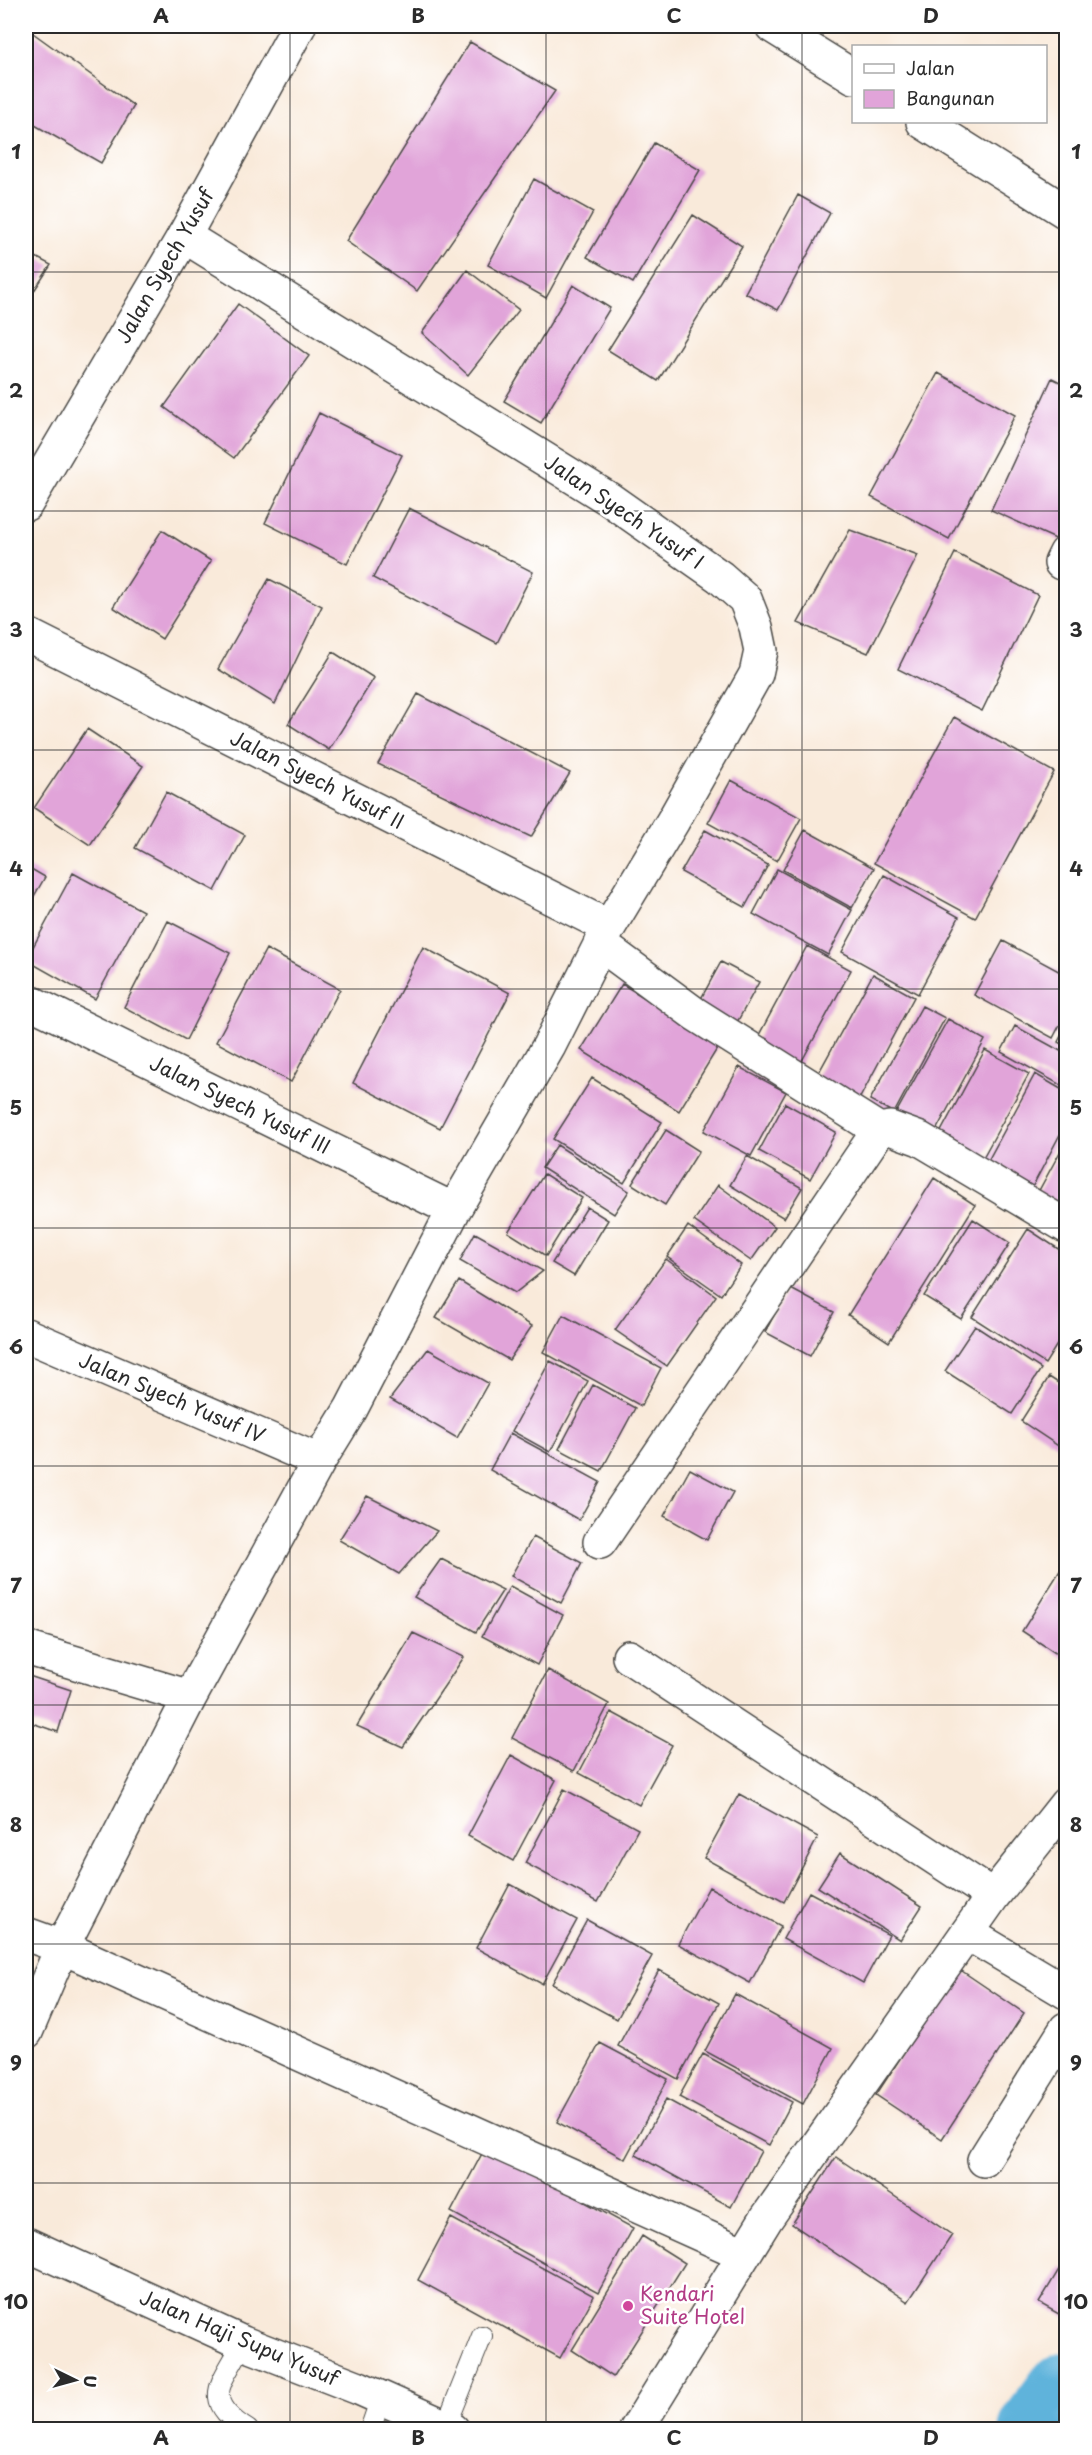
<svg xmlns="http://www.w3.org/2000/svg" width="1092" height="2455" viewBox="0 0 1092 2455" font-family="'Playpen Sans',sans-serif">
<rect width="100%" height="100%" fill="#fff"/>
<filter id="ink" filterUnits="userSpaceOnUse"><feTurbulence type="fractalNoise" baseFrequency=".0167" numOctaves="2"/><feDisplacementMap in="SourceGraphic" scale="12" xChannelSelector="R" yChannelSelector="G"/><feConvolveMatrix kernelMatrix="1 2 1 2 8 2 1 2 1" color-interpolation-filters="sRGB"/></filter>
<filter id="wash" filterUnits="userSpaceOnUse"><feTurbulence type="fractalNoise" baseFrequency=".008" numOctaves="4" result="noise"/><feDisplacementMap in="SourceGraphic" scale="24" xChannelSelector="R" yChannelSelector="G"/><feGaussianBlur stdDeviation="1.35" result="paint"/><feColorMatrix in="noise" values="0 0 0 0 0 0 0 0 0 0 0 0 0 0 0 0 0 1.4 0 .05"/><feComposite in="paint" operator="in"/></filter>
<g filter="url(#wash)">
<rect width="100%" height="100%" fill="#f9eada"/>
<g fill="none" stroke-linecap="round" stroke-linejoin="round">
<path stroke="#5fb3db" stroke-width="81" d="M 1039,2430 L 1066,2393"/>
</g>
<g id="blocks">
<path fill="#e1a4d9" d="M 1049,26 L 1066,26 L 1066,37 Z
M 26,28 L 134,106 L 101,163 L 26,120 Z
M 470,42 L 555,91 L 417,291 L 346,241 Z
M 654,143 L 700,170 L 633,283 L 587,257 Z
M 534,179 L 593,212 L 546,298 L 488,265 Z
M 798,195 L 830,213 L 778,310 L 745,293 Z
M 693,215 L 742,246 L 658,381 L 608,350 Z
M 26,252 L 51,265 L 26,303 Z
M 467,270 L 519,310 L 468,375 L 422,333 Z
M 573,285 L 610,308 L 541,423 L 504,401 Z
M 238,304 L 309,356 L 234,458 L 164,407 Z
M 938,373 L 1015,415 L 949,539 L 871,497 Z
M 1052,378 L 1066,385 L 1066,528 L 1060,541 L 991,510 Z
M 319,413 L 402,455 L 347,564 L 265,523 Z
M 409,508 L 533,572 L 497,643 L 373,578 Z
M 162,530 L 211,561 L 162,639 L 113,607 Z
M 850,530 L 918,555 L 868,653 L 798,623 Z
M 955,553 L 1038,595 L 982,711 L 898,669 Z
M 269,579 L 322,606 L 275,704 L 218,669 Z
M 333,652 L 374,678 L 329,750 L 288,724 Z
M 418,694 L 570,773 L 531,837 L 378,764 Z
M 954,717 L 1054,772 L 975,918 L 874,863 Z
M 87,729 L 143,766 L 90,845 L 34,808 Z
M 731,780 L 801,818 L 777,861 L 708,823 Z
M 166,792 L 245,835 L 215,891 L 135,848 Z
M 705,830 L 768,865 L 745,907 L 681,872 Z
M 805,830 L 874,868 L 852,908 L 783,870 Z
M 26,866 L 45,877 L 26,910 Z
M 777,869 L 852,910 L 828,955 L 753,914 Z
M 73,873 L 143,911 L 95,999 L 26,960 Z
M 884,875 L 959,917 L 918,994 L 842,952 Z
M 168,921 L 230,953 L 186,1040 L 124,1007 Z
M 1003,941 L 1066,975 L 1066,1013 L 1053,1038 L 974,995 Z
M 807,946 L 851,970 L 797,1070 L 753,1046 Z
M 423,947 L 510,993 L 440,1128 L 353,1083 Z
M 266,949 L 340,989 L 291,1082 L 216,1042 Z
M 721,962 L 759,982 L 735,1026 L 697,1006 Z
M 873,974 L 914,997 L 855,1107 L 813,1083 Z
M 622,984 L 720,1044 L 679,1111 L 581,1050 Z
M 922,1006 L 945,1018 L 894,1113 L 870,1100 Z
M 948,1019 L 985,1040 L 933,1136 L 895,1115 Z
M 1015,1026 L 1066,1054 L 1066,1088 L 1001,1052 Z
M 1066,1026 L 1066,1047 L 1058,1042 Z
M 985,1050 L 1029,1074 L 981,1161 L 938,1137 Z
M 739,1067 L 786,1092 L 751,1156 L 704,1131 Z
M 1035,1074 L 1066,1092 L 1066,1123 L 1028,1195 L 983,1170 Z
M 592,1078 L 662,1122 L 624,1183 L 553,1139 Z
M 785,1103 L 836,1132 L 810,1179 L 759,1151 Z
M 666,1130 L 699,1151 L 665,1205 L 632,1184 Z
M 1066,1141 L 1066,1213 L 1036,1196 Z
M 557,1145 L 629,1191 L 614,1214 L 542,1168 Z
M 747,1156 L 802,1188 L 784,1218 L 730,1185 Z
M 544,1174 L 582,1198 L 546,1256 L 508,1232 Z
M 934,1178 L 975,1205 L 889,1342 L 848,1315 Z
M 718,1185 L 775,1227 L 751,1261 L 694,1221 Z
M 587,1207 L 608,1220 L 574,1276 L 552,1263 Z
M 973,1219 L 1010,1243 L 961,1319 L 924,1296 Z
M 688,1226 L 741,1265 L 721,1295 L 667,1257 Z
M 1028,1229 L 1066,1254 L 1066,1330 L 1045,1364 L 972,1317 Z
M 475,1233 L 543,1271 L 515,1293 L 460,1261 Z
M 666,1259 L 716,1296 L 667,1366 L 615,1330 Z
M 459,1281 L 532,1326 L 509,1360 L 436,1318 Z
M 789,1288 L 834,1312 L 810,1356 L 765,1332 Z
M 563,1315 L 661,1368 L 641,1406 L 543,1352 Z
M 975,1326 L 1041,1369 L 1012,1414 L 945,1371 Z
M 428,1349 L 488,1383 L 457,1438 L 390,1399 Z
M 550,1361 L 588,1381 L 550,1452 L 512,1431 Z
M 1049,1377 L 1066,1388 L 1066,1451 L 1021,1421 Z
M 593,1385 L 635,1408 L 601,1471 L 559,1449 Z
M 510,1433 L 600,1482 L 579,1520 L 490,1470 Z
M 690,1469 L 733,1492 L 707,1540 L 664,1516 Z
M 367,1496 L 437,1531 L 399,1574 L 339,1540 Z
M 533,1537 L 582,1563 L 561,1603 L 511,1576 Z
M 441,1559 L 503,1590 L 476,1632 L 414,1597 Z
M 1066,1561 L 1066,1660 L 1022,1631 Z
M 510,1586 L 563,1615 L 537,1665 L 482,1636 Z
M 413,1633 L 464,1657 L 403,1747 L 357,1726 Z
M 548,1670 L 609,1704 L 574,1771 L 512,1738 Z
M 26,1675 L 71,1690 L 58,1732 L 26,1721 Z
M 611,1712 L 672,1745 L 639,1805 L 579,1773 Z
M 511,1755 L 556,1780 L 513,1861 L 468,1836 Z
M 564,1789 L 638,1829 L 598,1902 L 525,1863 Z
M 739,1794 L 818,1837 L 784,1902 L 704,1858 Z
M 840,1853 L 922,1906 L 900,1940 L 818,1887 Z
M 510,1884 L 577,1920 L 542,1984 L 476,1948 Z
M 709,1887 L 781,1926 L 750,1983 L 678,1944 Z
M 809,1892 L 889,1935 L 863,1983 L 783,1939 Z
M 587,1920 L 652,1956 L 617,2019 L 552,1984 Z
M 959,1969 L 1024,2013 L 942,2139 L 876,2095 Z
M 659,1970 L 719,2003 L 678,2079 L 618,2046 Z
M 735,1994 L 833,2048 L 803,2104 L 705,2051 Z
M 600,2043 L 668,2079 L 625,2159 L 557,2122 Z
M 703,2054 L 792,2102 L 769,2145 L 679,2097 Z
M 666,2099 L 761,2151 L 731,2207 L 636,2155 Z
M 485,2148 L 633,2228 L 598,2293 L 451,2212 Z
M 836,2157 L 952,2235 L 908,2302 L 792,2224 Z
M 451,2218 L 594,2296 L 560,2358 L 418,2280 Z
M 642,2236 L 685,2263 L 613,2377 L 572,2350 Z
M 1061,2266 L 1066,2270 L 1066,2318 L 1039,2303 Z"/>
</g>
</g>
<g filter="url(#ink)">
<use href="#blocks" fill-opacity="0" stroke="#4a4845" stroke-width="1.5"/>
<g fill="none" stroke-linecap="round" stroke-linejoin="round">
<g stroke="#4a4845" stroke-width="22">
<path id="service" d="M 243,2343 C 222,2384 199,2399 248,2430
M 446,2426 L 482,2336
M 370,2430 L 381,2398"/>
</g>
<g stroke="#4a4845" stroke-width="36">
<path id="minor" d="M 1061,563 L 1066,553
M 26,634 L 609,927
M 600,944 L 695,1014 L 879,1130
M 26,1000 L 454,1210
M 26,1335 L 319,1461
M 600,1542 L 879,1130 L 890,1128 L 920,1139 L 1066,1226
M 26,1648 L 190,1697
M 629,1657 L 993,1896
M 967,1933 L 1066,1992
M 26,1934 L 62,1947 L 744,2254
M 26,2032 L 62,1947 L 190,1697 L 319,1461 L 351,1409 L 454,1210 L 549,1046 L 609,927 L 673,821 L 756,674 L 761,651 L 756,627 L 745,599 L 720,577 L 609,499 L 184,236
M 984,2160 L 1066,2029
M 26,2244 L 243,2343 L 359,2388 L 453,2430
M 636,2430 L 766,2219 L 993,1896 L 1066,1804"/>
</g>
<g stroke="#4a4845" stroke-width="36">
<path id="tertiary" d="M 772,26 L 854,77
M 923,122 L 1066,212
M 26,504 L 184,236 L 299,26"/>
</g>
<use href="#service" stroke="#fff" stroke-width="20"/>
<use href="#minor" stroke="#fff" stroke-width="33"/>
<use href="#tertiary" stroke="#fff" stroke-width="33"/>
</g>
</g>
<path fill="none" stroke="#2b2b2b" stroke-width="1.5" stroke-opacity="0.55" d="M 290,26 L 290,2430M 546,26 L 546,2430M 802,26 L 802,2430M 26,272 L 1066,272M 26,511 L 1066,511M 26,750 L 1066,750M 26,989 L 1066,989M 26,1228 L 1066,1228M 26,1466 L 1066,1466M 26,1705 L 1066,1705M 26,1944 L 1066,1944M 26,2183 L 1066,2183"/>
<circle fill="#d1479c" stroke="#fff" stroke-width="2" cx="628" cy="2306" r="6"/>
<g text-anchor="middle" stroke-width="5" stroke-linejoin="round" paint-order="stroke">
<g font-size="20" fill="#2b2b2b" stroke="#fff">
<text transform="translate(165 266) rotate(-60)" y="7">Jalan Syech Yusuf</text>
<text transform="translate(624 512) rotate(34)" y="7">Jalan Syech Yusuf I</text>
<text transform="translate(317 780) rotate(27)" y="7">Jalan Syech Yusuf II</text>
<text transform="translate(240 1105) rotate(26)" y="7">Jalan Syech Yusuf III</text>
<text transform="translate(172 1398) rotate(23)" y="7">Jalan Syech Yusuf IV</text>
<text transform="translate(239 2338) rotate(23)" y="7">Jalan Haji Supu Yusuf</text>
</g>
<g font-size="20" fill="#b23c85" stroke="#fff" text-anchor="start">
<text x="640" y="2301">Kendari<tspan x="640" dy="23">Suite Hotel</tspan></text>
</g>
</g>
<rect width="1092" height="2455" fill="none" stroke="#fff" stroke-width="66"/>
<rect x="852" y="45" width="195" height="78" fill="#ffffff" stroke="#aaaaaa" stroke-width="1.5"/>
<rect x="864" y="64" width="30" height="9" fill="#ffffff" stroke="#aaaaaa" stroke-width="1.5"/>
<text x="906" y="75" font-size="18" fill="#2b2b2b">Jalan</text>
<rect x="864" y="90" width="30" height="18" fill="#e1a4d9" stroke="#aaaaaa" stroke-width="1.5"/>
<text x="906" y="105" font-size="18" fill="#2b2b2b">Bangunan</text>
<g transform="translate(75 2380) rotate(95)" stroke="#ffffff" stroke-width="4.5" paint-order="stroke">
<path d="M0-4.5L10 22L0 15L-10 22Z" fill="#2b2b2b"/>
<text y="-9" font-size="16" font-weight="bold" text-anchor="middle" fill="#2b2b2b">U</text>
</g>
<rect x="33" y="33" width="1026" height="2389" fill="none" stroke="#2b2b2b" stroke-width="2"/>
<g font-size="20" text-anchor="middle" font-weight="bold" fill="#2b2b2b">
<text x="161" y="23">A</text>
<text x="418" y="23">B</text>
<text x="674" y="23">C</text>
<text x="931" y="23">D</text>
<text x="16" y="159">1</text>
<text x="1076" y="159">1</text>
<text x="16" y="398">2</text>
<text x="1076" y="398">2</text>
<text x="16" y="637">3</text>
<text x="1076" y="637">3</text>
<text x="16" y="876">4</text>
<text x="1076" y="876">4</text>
<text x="16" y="1115">5</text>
<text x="1076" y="1115">5</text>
<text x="16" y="1354">6</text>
<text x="1076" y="1354">6</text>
<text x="16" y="1593">7</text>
<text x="1076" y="1593">7</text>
<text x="16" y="1832">8</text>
<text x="1076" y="1832">8</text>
<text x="16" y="2070">9</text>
<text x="1076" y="2070">9</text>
<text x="16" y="2309">10</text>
<text x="1076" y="2309">10</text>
<text x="161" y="2445">A</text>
<text x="418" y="2445">B</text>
<text x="674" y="2445">C</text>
<text x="931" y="2445">D</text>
</g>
</svg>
